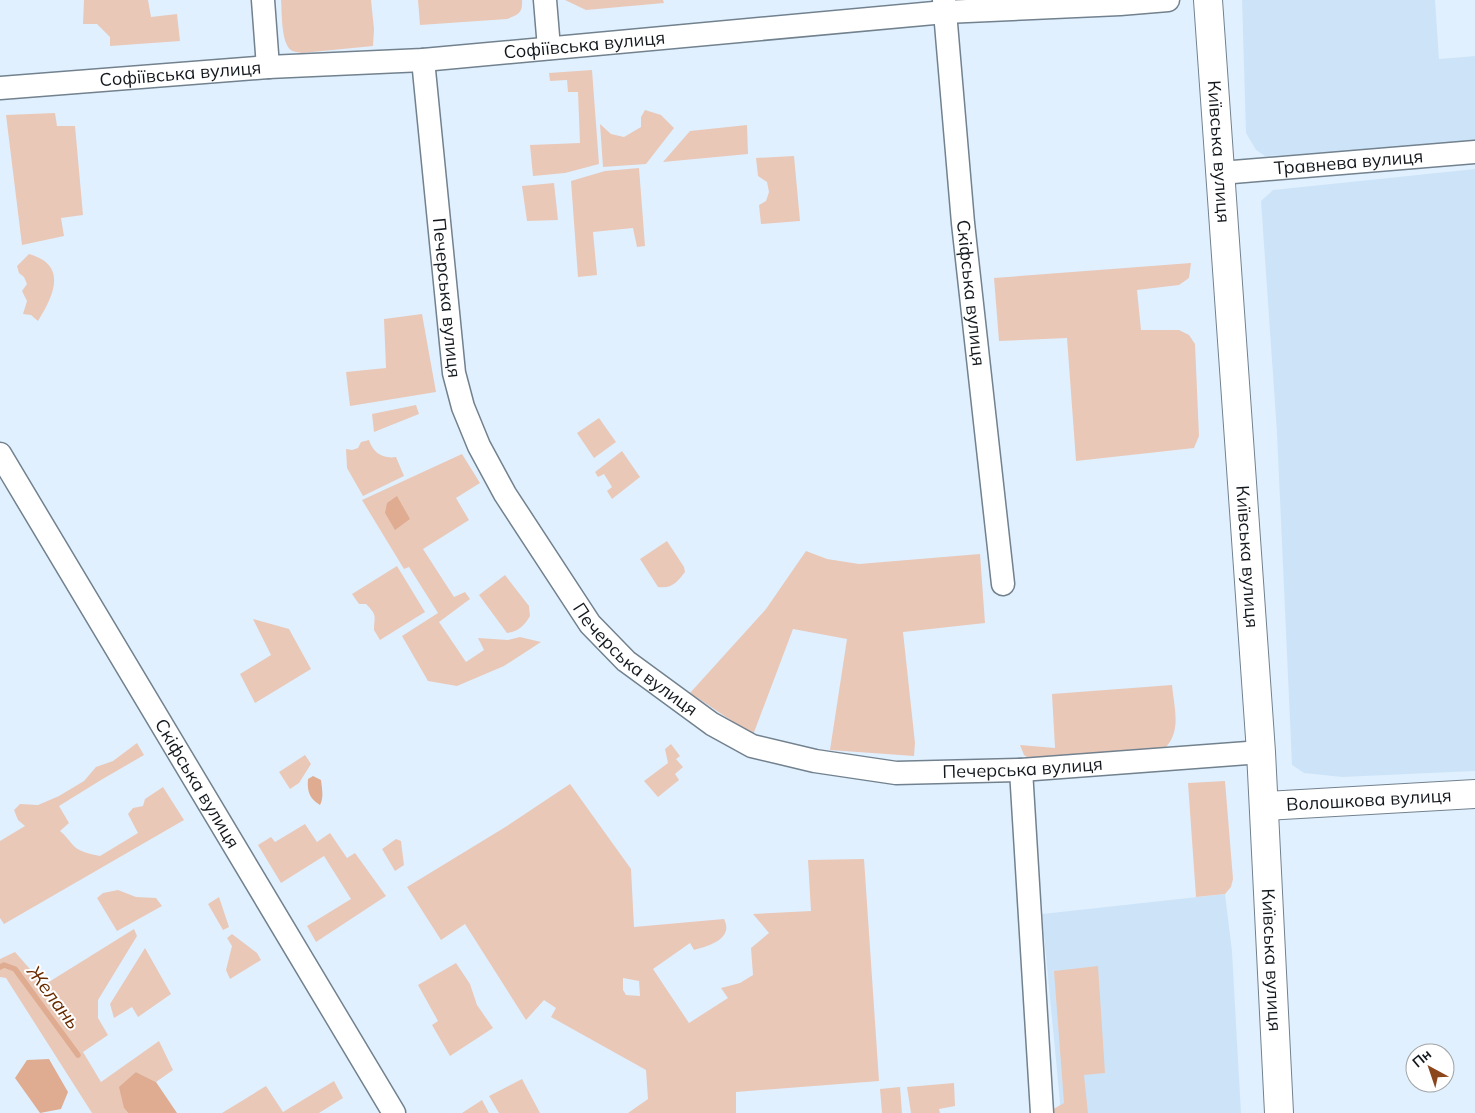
<svg xmlns="http://www.w3.org/2000/svg" width="1475" height="1113" viewBox="0 0 1475 1113" font-family="Mulish,sans-serif">
<rect width="100%" height="100%" fill="#e0f0ff"/>
<path fill="#cde4f8" d="M 1242,0 L 1435,0 L 1439,59 L 1475,56 L 1475,143 L 1410,152 L 1265,156 L 1256,150 L 1246,133 Z
M 1475,169 L 1475,771 L 1342,777 L 1304,773 L 1292,765 L 1277,433 L 1261,201 L 1273,190 Z
M 1225,894 L 1232,951 L 1241,1113 L 1061,1113 L 1042,914 Z"/>
<path fill="#e9c8b8" fill-rule="evenodd" d="M 84,0 L 148,0 L 151,17 L 177,14 L 180,41 L 110,46 L 110,37 L 97,24 L 83,24 Z
M 281,0 L 371,0 L 374,29 L 373,46 L 302,53 C 299,52 293,52 291,50 C 281,43 282,12 281,0 Z
M 418,0 L 522,0 C 523,13 518,15 507,19 L 420,25 Z
M 565,0 L 663,0 L 664,3 L 586,10 Z
M 592,70 L 599,164 L 565,173 L 533,176 L 530,145 L 580,143 L 578,92 L 568,92 L 567,80 L 550,81 L 549,73 Z
M 645,110 L 661,115 L 674,128 L 646,164 L 603,167 L 600,124 L 611,134 L 624,137 L 641,127 L 641,117 Z
M 55,113 L 57,126 L 75,126 L 83,215 L 61,218 L 64,236 L 22,245 L 6,115 Z
M 747,125 L 748,154 L 663,162 L 690,131 Z
M 794,156 L 800,221 L 761,224 L 759,205 L 766,201 L 769,192 L 767,182 L 758,176 L 756,158 Z
M 639,168 L 645,246 L 637,247 L 633,228 L 593,232 L 597,275 L 578,277 L 571,181 L 605,171 Z
M 554,183 L 558,220 L 527,221 L 522,186 Z
M 29,254 C 68,265 54,295 38,321 L 31,315 L 23,314 L 27,301 L 22,291 L 27,284 L 24,277 L 19,273 L 17,266 Z
M 1191,263 L 1189,278 L 1179,285 L 1137,290 L 1141,330 L 1179,330 L 1189,335 L 1195,344 L 1199,436 L 1194,448 L 1076,461 L 1067,338 L 999,341 L 994,278 Z
M 422,314 L 436,392 L 350,406 L 346,372 L 386,368 L 384,319 Z
M 416,405 L 419,414 L 374,432 L 372,414 Z
M 599,418 L 616,442 L 594,458 L 577,433 Z
M 369,440 C 373,453 383,459 396,457 L 404,476 L 363,496 L 347,468 L 346,449 L 352,450 L 358,448 L 361,442 Z
M 622,451 L 640,477 L 612,499 L 607,491 L 612,487 L 604,474 L 598,477 L 595,472 Z
M 462,454 L 480,483 L 456,498 L 469,520 L 423,549 L 454,597 L 465,592 L 470,599 L 439,622 L 466,662 L 484,650 L 478,638 L 508,640 L 520,637 L 541,642 L 504,666 L 457,686 L 428,681 L 402,636 L 438,613 L 409,567 L 404,569 L 362,500 Z
M 667,541 L 684,567 L 685,572 C 677,582 672,589 658,587 L 640,559 Z
M 806,551 L 827,559 L 859,564 L 980,554 L 985,623 L 903,632 L 915,743 L 914,756 L 830,750 L 847,639 L 793,629 L 753,735 L 690,693 L 766,609 Z
M 397,566 L 425,612 L 380,640 L 374,630 C 374,616 378,616 366,604 L 359,604 L 352,594 Z
M 505,575 L 529,606 L 530,616 C 524,626 519,631 507,633 L 479,595 Z
M 253,619 L 289,629 L 311,669 L 255,703 L 240,674 L 271,655 Z
M 1172,685 C 1174,707 1182,731 1165,748 L 1032,761 L 1024,755 L 1020,745 L 1055,748 L 1052,694 Z
M 137,743 L 144,755 L 101,780 L 59,806 L 69,823 L 60,831 C 65,835 68,839 72,844 C 78,852 91,854 100,856 L 138,833 L 128,814 L 133,808 L 143,806 L 145,799 L 163,787 L 184,820 L 4,924 L 0,918 L 0,841 L 25,826 L 18,820 L 14,810 L 20,804 L 38,805 L 59,796 L 84,781 L 96,767 L 113,761 Z
M 671,744 L 680,756 L 676,759 L 683,767 L 675,774 L 679,780 L 658,797 L 644,781 L 668,763 L 665,749 Z
M 305,755 L 311,764 L 299,783 L 290,789 L 279,772 Z
M 1225,781 L 1233,879 L 1231,887 L 1225,894 L 1196,897 L 1188,783 Z
M 570,784 L 631,869 L 634,927 L 724,919 C 734,939 709,946 694,950 L 690,943 L 653,969 L 689,1023 L 728,998 L 721,988 L 740,983 L 753,975 L 751,948 L 769,933 L 753,914 L 811,911 L 808,860 L 864,859 L 879,1081 L 736,1092 L 736,1113 L 628,1113 L 648,1099 L 646,1070 L 551,1017 L 556,1008 L 544,1000 L 526,1020 L 465,924 L 441,940 L 407,887 L 507,826 ZM 623,978 L 639,981 L 640,996 L 626,995 L 623,990 Z
M 305,824 L 317,842 L 330,833 L 347,858 L 355,853 L 386,896 L 316,942 L 307,926 L 351,899 L 324,856 L 281,883 L 258,845 L 271,837 L 275,842 Z
M 396,839 L 401,841 L 404,865 L 395,871 L 382,849 Z
M 118,890 L 136,897 L 156,898 L 162,906 L 117,931 L 97,898 L 103,893 Z
M 219,897 L 229,927 L 223,930 L 208,904 Z
M 134,929 L 137,936 L 98,1000 L 98,1018 L 108,1035 L 83,1052 L 101,1082 L 159,1041 L 173,1070 L 156,1082 L 136,1072 L 124,1108 L 128,1113 L 92,1113 L 6,978 L 0,977 L 0,959 L 15,952 L 44,985 Z
M 232,934 L 257,953 L 261,960 L 230,979 L 226,970 L 232,946 L 227,938 Z
M 145,948 L 171,994 L 138,1017 L 132,1007 L 114,1018 L 110,1004 Z
M 456,963 L 470,984 L 477,1005 L 493,1028 L 450,1056 L 432,1025 L 438,1021 L 418,985 Z
M 1098,966 L 1105,1073 L 1084,1075 L 1088,1113 L 1051,1113 L 1050,1111 L 1064,1103 L 1054,971 Z
M 522,1079 L 540,1113 L 499,1113 L 489,1096 Z
M 334,1081 L 343,1098 L 319,1113 L 222,1113 L 266,1086 L 283,1112 Z
M 954,1083 L 955,1106 L 939,1109 L 940,1113 L 911,1113 L 907,1087 Z
M 900,1087 L 902,1113 L 882,1113 L 880,1089 Z
M 482,1100 L 489,1113 L 462,1113 Z"/>
<path fill="#dfac91" d="M 397,496 L 410,519 L 395,530 L 385,513 L 387,503 Z
M 313,776 L 321,780 C 322,788 324,798 320,805 C 309,798 307,791 308,779 Z
M 49,1059 L 68,1092 L 61,1109 L 40,1113 L 15,1078 L 27,1060 Z
M 136,1072 L 156,1082 L 177,1113 L 128,1113 L 124,1108 L 119,1087 Z"/>
<g fill="none" stroke-linecap="round" stroke-linejoin="round">
<path stroke="#dfac91" stroke-width="5.5" d="M 0,967 L 4,965 L 15,969 L 78,1055"/>
<g stroke="#72818e" stroke-width="25">
<g id="minor">
<path d="M 263,0 L 268,67"/>
<path d="M 545,0 L 549,48"/>
<path id="s1" d="M 944,0 L 963,223 L 1003,584"/>
<path id="s2" d="M 423,60 L 454,373 L 463,407 L 479,446 L 505,494 L 590,624 L 626,661 L 712,724 L 752,746 L 815,761 L 896,773 L 1021,770 L 1261,752"/>
<path id="s3" d="M 0,88 L 268,67 L 423,60 L 945,12 L 1120,4 L 1168,0"/>
<path id="s4" d="M 1221,173 L 1475,152"/>
<path id="s5" d="M 0,454 L 394,1113"/>
<path d="M 1021,770 L 1042,1113"/>
</g>
</g>
<g stroke="#72818e" stroke-width="30">
<g id="tertiary">
<path id="s6" d="M 1264,806 L 1475,794"/>
</g>
</g>
<g stroke="#72818e" stroke-width="30">
<g id="secondary">
<path id="s7" d="M 1208,0 L 1261,752 L 1279,1113"/>
</g>
</g>
<use href="#minor" stroke="#fff" stroke-width="22"/>
<use href="#tertiary" stroke="#fff" stroke-width="28"/>
<use href="#secondary" stroke="#fff" stroke-width="28"/>
</g>
<g text-anchor="middle" stroke-width="4" stroke-linejoin="round" paint-order="stroke">
<g font-size="18" fill="#13181d" stroke="#fff">
<text dy="6" stroke="none"><textPath href="#s3" startOffset="586">Софіївська вулиця</textPath></text>
<text dy="6" stroke="none"><textPath href="#s3" startOffset="181">Софіївська вулиця</textPath></text>
<text dy="6" stroke="none"><textPath href="#s7" startOffset="152">Київська вулиця</textPath></text>
<text dy="6" stroke="none"><textPath href="#s4" startOffset="128">Травнева вулиця</textPath></text>
<text dy="6" stroke="none"><textPath href="#s1" startOffset="294">Скіфська вулиця</textPath></text>
<text dy="6" stroke="none"><textPath href="#s2" startOffset="239">Печерська вулиця</textPath></text>
<text dy="6" stroke="none"><textPath href="#s7" startOffset="558">Київська вулиця</textPath></text>
<text dy="6" stroke="none"><textPath href="#s2" startOffset="659">Печерська вулиця</textPath></text>
<text dy="6" stroke="none"><textPath href="#s2" startOffset="1079">Печерська вулиця</textPath></text>
<text dy="6" stroke="none"><textPath href="#s5" startOffset="384">Скіфська вулиця</textPath></text>
<text dy="6" stroke="none"><textPath href="#s6" startOffset="105">Волошкова вулиця</textPath></text>
<text dy="6" stroke="none"><textPath href="#s7" startOffset="962">Київська вулиця</textPath></text>
</g>
<g font-size="19" font-style="italic" fill="#682b00" stroke="#fff">
<text transform="translate(54 997) rotate(53)" y="7">Желань</text>
</g>
</g>
<g transform="translate(1430 1068) rotate(320)"><circle r="24" fill="#ffffff" stroke="#a1a3a5"/>
<path d="M0-4L9 19L0 12L-9 19Z" fill="#8b461c"/>
<text y="-8" font-size="14" font-weight="bold" text-anchor="middle" fill="#13181d">Пн</text>
</g>
</svg>
